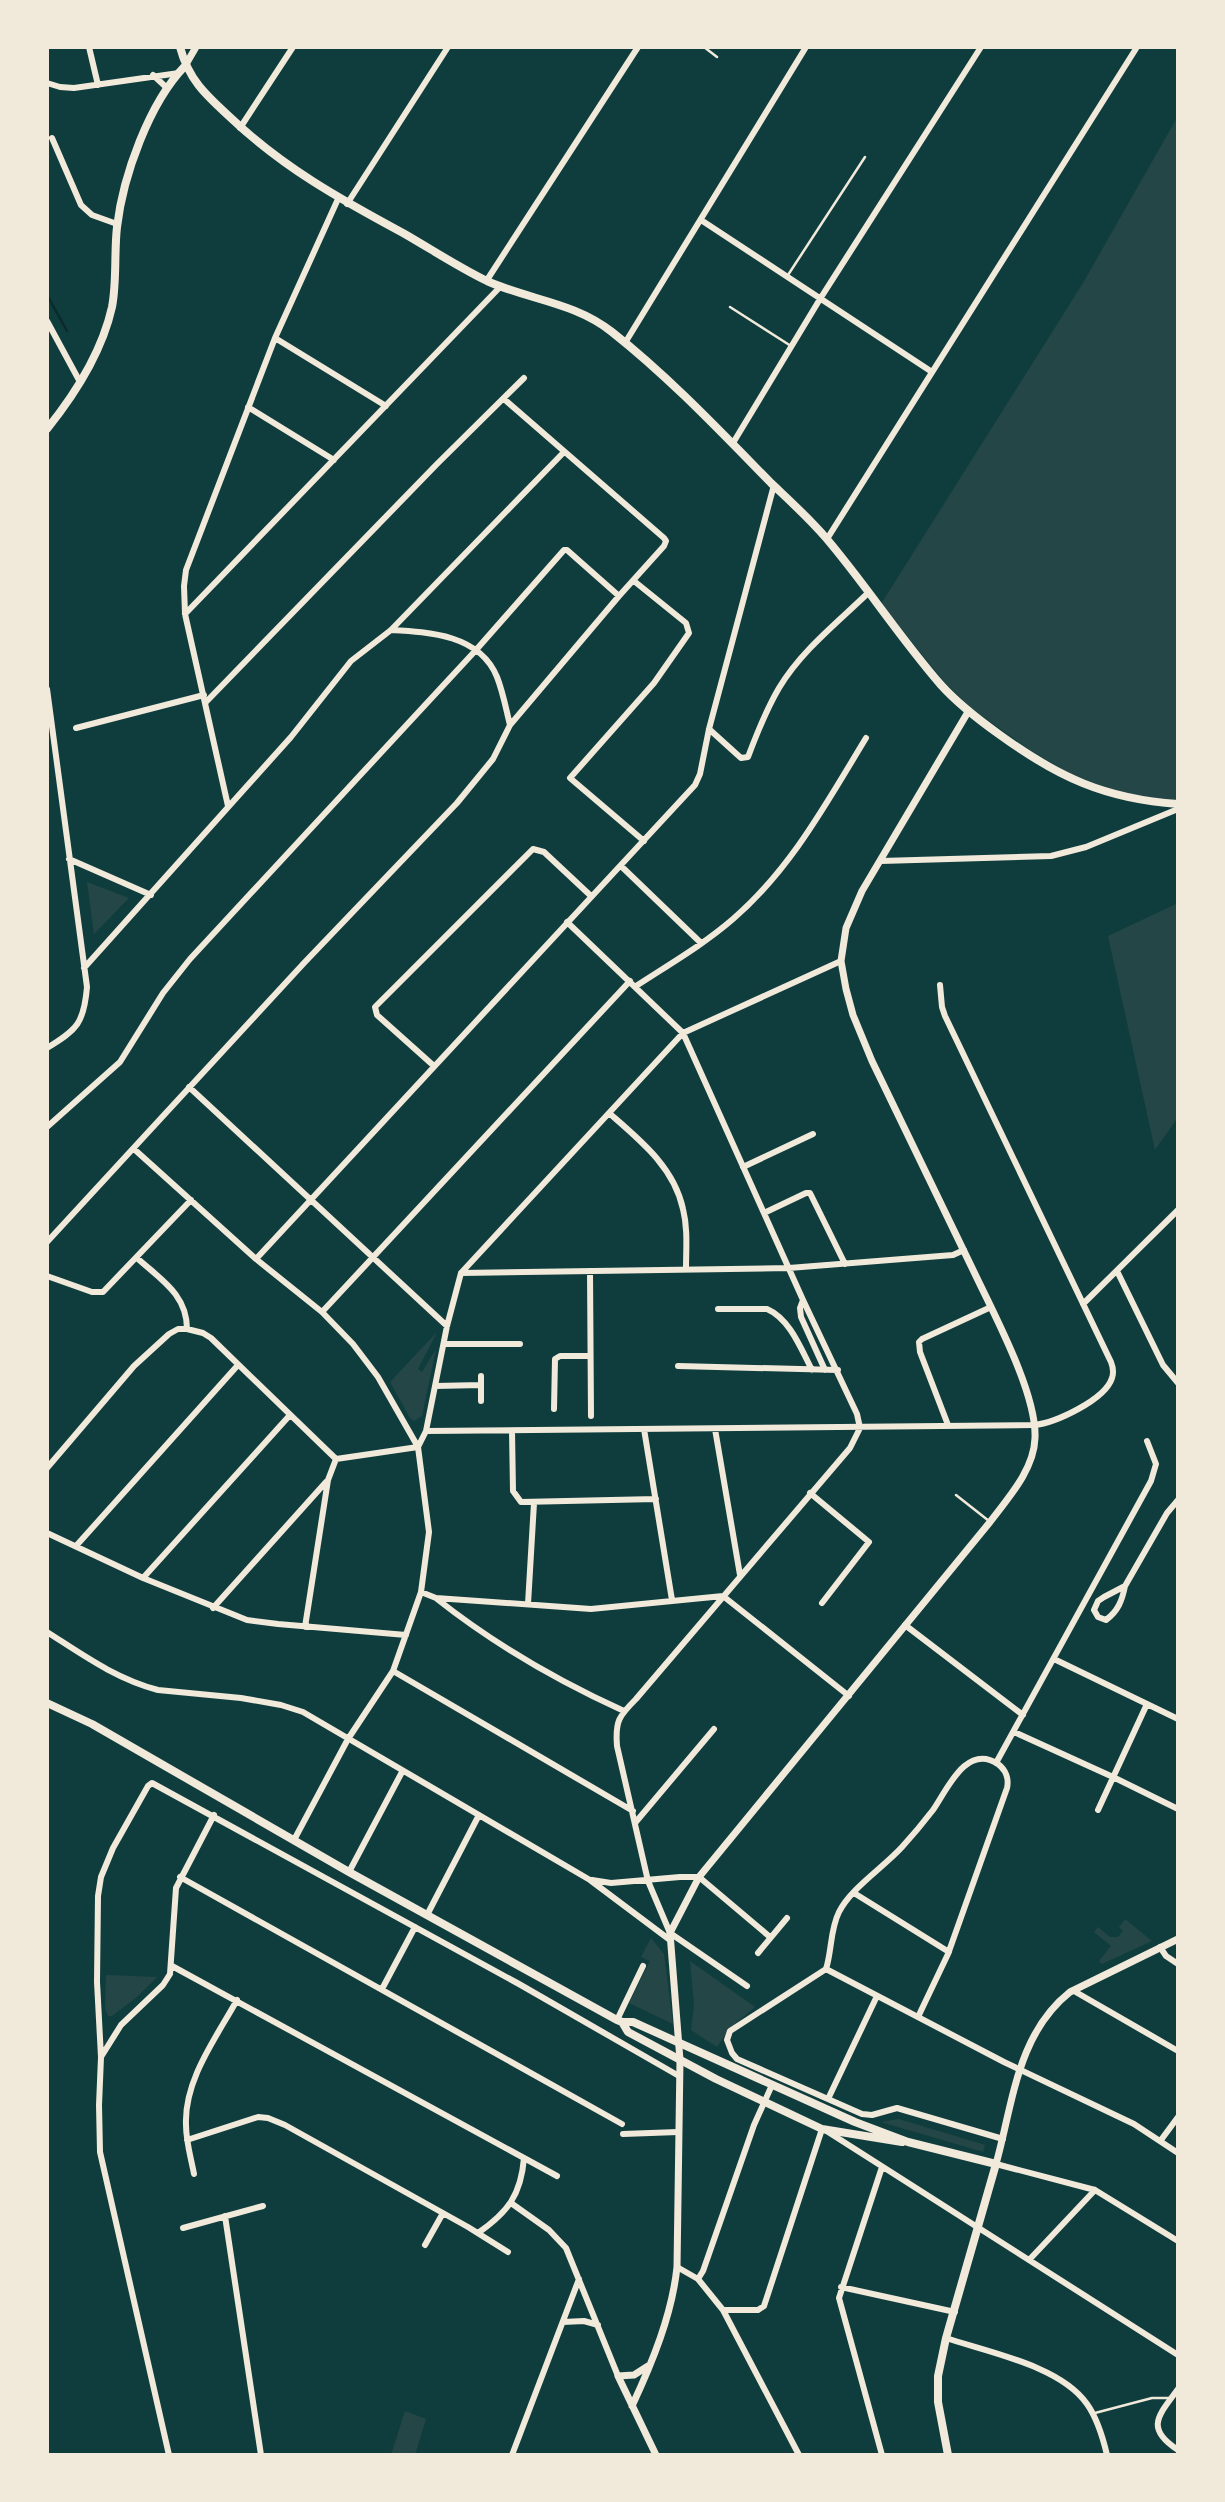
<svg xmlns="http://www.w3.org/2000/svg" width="1225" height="2502" viewBox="0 0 1225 2502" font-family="'IBM Plex Sans',sans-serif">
<rect width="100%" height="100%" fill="#0f3d3e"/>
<path fill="#244646" d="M 1178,116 L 1178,804 L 1125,795 L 1069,773 L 1030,750 L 970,707 L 946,684 L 881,604 L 1083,283 Z
M 87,882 L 129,898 L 94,934 Z
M 1178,903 L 1178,1117 L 1155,1150 L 1108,936 Z
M 437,1332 L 418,1369 L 422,1372 L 436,1349 L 422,1416 L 414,1421 L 410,1418 L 390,1382 Z
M 1125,1919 L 1152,1941 L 1102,1964 L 1099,1961 L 1111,1946 L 1094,1932 L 1098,1927 L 1110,1937 L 1118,1937 L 1123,1931 L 1119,1927 Z
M 651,1938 L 664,1954 L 673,2024 L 629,2003 L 650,1961 L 641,1957 Z
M 690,1961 L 755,2007 L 730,2028 L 717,2047 L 691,2030 L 694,2005 Z
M 106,1975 L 157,1977 L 137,1997 L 112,2016 L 108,2016 L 105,2008 Z
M 899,2119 L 985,2145 L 983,2152 L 881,2122 Z
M 405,2411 L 426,2419 L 415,2455 L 391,2455 Z"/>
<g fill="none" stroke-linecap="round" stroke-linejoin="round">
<path stroke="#0a2a2b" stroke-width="2.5" d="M 47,295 L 67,331"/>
<path stroke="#f1e9da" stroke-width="2.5" d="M 704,47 L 717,57
M 788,275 L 865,157
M 730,307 L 791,346
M 956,1495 L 989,1521
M 1095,2413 L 1152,2398 L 1171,2398"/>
<path stroke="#f1e9da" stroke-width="6" d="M 89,47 L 98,85
M 153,75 L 167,88
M 47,83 L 60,87 L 74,88 L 179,73
M 240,128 L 293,47
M 52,138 L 81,205 L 92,215 L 117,224
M 347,204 L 448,47
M 701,220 L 932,372
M 487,280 L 638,47
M 47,321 L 80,382
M 275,338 L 386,406
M 625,343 L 806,47
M 248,407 L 334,460
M 733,443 L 820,299 L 981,47
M 827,539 L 1137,47
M 634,581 L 686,623 L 689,633 L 654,683 L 570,778 L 644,841
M 185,614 L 501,286
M 391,630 C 430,632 480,635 497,677 C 503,692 506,709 510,725
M 47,689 L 87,987 C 84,1023 77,1030 47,1048
M 206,702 L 437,464 L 524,378
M 76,728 L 204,695
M 709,729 L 741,758 L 748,757 C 757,733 766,710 779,688 C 801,651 838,622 868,593
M 228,806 L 185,614 L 184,586 L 186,570 L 275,338 L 338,199
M 69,859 L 151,895
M 881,861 L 1051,856 L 1086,847 L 1178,809
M 621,866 L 701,943
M 567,922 L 683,1033 L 803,1300 L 857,1414 L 860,1428 L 850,1448 L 636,1699 C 619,1716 615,1721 617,1746 L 648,1881 L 670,1933 L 747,1986
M 84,968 L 291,737 L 351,661 L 391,630 L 564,452
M 636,986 C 668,965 703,945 733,919 C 791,869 827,802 866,738
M 434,1066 L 377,1015 L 375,1007 L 533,849 L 544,852 L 591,896
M 189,1087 L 447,1326
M 609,1113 C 640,1140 674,1167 683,1209 C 688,1229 686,1249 686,1269
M 47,1127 L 120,1062 L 163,993 L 190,959 L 476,650 L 564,550 L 567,550 L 619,596
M 134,1149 L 256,1259 L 322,1312 L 353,1344 L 378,1377 L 418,1447 L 429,1532 L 421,1592 L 393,1671 L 348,1739 L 294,1840
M 743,1167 L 813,1134
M 764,1213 L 806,1193 L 810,1193 L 845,1264
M 47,1242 L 304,963 L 457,803 L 493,759 L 510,725 L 619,596 L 664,546 L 666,541 L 664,538 L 504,399
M 137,1258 C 160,1279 187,1294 187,1329
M 256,1259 L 695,785 L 700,774 L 709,729 L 774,485
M 590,1271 L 591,1416
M 1117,1271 L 1163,1365 L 1178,1383
M 461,1273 L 789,1268 L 953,1255 L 964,1250
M 47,1276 L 92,1292 L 103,1292 L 191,1200
M 803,1300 L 800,1308 L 801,1317 L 825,1370
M 1083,1304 L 1178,1210
M 718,1309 L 767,1309 C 790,1319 801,1349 812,1370
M 322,1312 L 630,981
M 444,1344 L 520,1344
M 678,1366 L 838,1370
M 481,1376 L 481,1401
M 435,1386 L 481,1385
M 554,1409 L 555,1359 L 560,1356 L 590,1356
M 948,1425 L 920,1352 L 919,1342 L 922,1339 L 991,1307
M 644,1429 L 672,1600
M 715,1429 L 740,1575
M 426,1431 L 1034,1425 C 1055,1423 1105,1400 1112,1378 C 1114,1372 1113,1367 1111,1362 L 945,1016 L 942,1007 L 940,985
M 512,1431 L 513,1491 L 521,1502 L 656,1499
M 418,1447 L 426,1431 L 447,1326 L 461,1273 L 683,1033 L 841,961
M 47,1468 L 134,1366 L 169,1334 L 178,1329 L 187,1329 L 203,1333 L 211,1338 L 336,1459 L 418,1447
M 810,1493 L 869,1542 L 822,1603
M 47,1533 L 143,1578 L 247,1620 L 278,1624 L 406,1635
M 76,1546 L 238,1365
M 143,1578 L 290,1415
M 1125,1586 L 1104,1597 L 1098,1601 L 1094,1610 L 1098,1617 L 1106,1620 C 1118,1611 1122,1601 1125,1586 L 1167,1513 L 1178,1500
M 421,1592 L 436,1598 L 591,1609 L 723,1596 L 849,1696
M 437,1599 C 494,1644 558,1681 624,1711
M 528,1604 L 534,1503
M 213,1608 L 326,1482
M 905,1625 L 1023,1715
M 305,1627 L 328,1480 L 336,1459
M 47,1632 C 83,1655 116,1679 158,1690 L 241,1698 L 281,1705 L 303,1712 L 590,1880 L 670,1940
M 1054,1659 L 1178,1719
M 393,1671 L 633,1811
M 1014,1732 L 1113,1777 L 1178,1809
M 996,1763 L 1151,1481 L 1156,1464 L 1147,1441
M 1098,1810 L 1147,1704
M 635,1823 L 714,1729
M 349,1872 L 402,1772
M 180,1877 L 622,2124
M 592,1880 L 611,1883 L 680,1877 L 699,1877 L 770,1937
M 854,1893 L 949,1952
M 427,1915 L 479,1815
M 1160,1947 L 1166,1956 L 1178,1964
M 758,1953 L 787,1918
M 172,1966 L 557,2176
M 826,1969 C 832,1950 830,1930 839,1912 C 851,1888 884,1867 902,1847 C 913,1835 923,1823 933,1810 C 947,1790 966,1743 998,1764 C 1006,1770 1009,1779 1007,1788 L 948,1954 L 918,2017
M 826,1969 L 730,2031 L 727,2040 L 732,2053 L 737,2059 L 862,2114 L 872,2115 L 897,2108 L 1003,2139
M 826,1969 L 1004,2062 L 1134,2124 L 1178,2153
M 382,1989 L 415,1927
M 1074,1991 L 1178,2051
M 617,2020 L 643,1966
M 101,2057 L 97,1982 L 98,1896 L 101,1877 L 113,1848 L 148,1786 L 152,1783 L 519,1984 L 679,2076
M 828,2099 L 877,1996
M 825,2130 L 1178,2355
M 623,2134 L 678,2132
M 187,2140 L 258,2117 L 268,2118 L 285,2125 L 468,2227 L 508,2252
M 1161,2140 L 1178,2117
M 996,2164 L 1095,2190 L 1178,2241
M 194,2174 C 191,2158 186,2142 186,2125 C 184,2080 216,2038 237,2000
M 511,2203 L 549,2230 L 566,2248 L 618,2376
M 225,2216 L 261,2455
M 183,2228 L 263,2206
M 478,2233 C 508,2212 521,2195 524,2158
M 425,2245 L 443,2213
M 1029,2260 L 1095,2190
M 677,2267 L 698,2279 L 723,2310 L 799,2455
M 698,2279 L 703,2271 L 754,2125 L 772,2085
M 841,2287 L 955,2312
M 723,2310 L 758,2310 L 764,2306 L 822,2129
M 563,2322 L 584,2321 L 598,2325
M 946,2338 C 988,2352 1061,2366 1087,2404 C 1097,2418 1103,2438 1107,2455
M 1178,2389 C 1159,2415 1144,2428 1178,2450
M 169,2455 L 100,2152 L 99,2105 L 101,2057 L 121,2025 L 163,1985 L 170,1974 L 176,1888 L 214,1815
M 512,2455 L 579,2279
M 882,2455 L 839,2298 L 882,2167"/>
<path stroke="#f1e9da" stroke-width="7" d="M 185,66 L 196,47
M 996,2164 C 1013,2103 1017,2034 1070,1992 L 1178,1939
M 648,2366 L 634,2375 L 618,2376 L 656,2455
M 632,2406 C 652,2363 672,2315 677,2267 L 680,2060 L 670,1933 L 699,1877 L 990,1522 C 1008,1498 1034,1470 1035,1438 C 1037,1394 994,1314 975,1274 C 941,1203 906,1132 872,1061 L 853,1015 L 846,989 L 841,961 L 846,928 L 862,891 L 968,712"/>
<path stroke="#f1e9da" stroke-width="8" d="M 180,47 C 189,81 207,96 232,119 C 284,168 340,199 403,233 C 431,249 458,267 487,281 C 529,300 574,302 612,332 C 669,377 720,431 771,483 C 790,501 809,518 826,538 C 866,585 900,638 941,685 C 959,705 979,720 1000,735 C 1058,777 1105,799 1178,804
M 47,429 C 76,393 102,352 112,307 C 117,281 114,253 117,227 C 123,176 149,103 185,66
M 47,1703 L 92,1724 L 349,1872 L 617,2020 L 622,2022 L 633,2022 L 855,2122 L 908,2142 L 996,2164 L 946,2338 L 938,2376 L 938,2402 L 948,2455
M 622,2022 L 628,2032 L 716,2079 L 822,2129 L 902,2142"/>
</g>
<rect width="1225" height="2502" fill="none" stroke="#f1e9da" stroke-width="98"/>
</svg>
